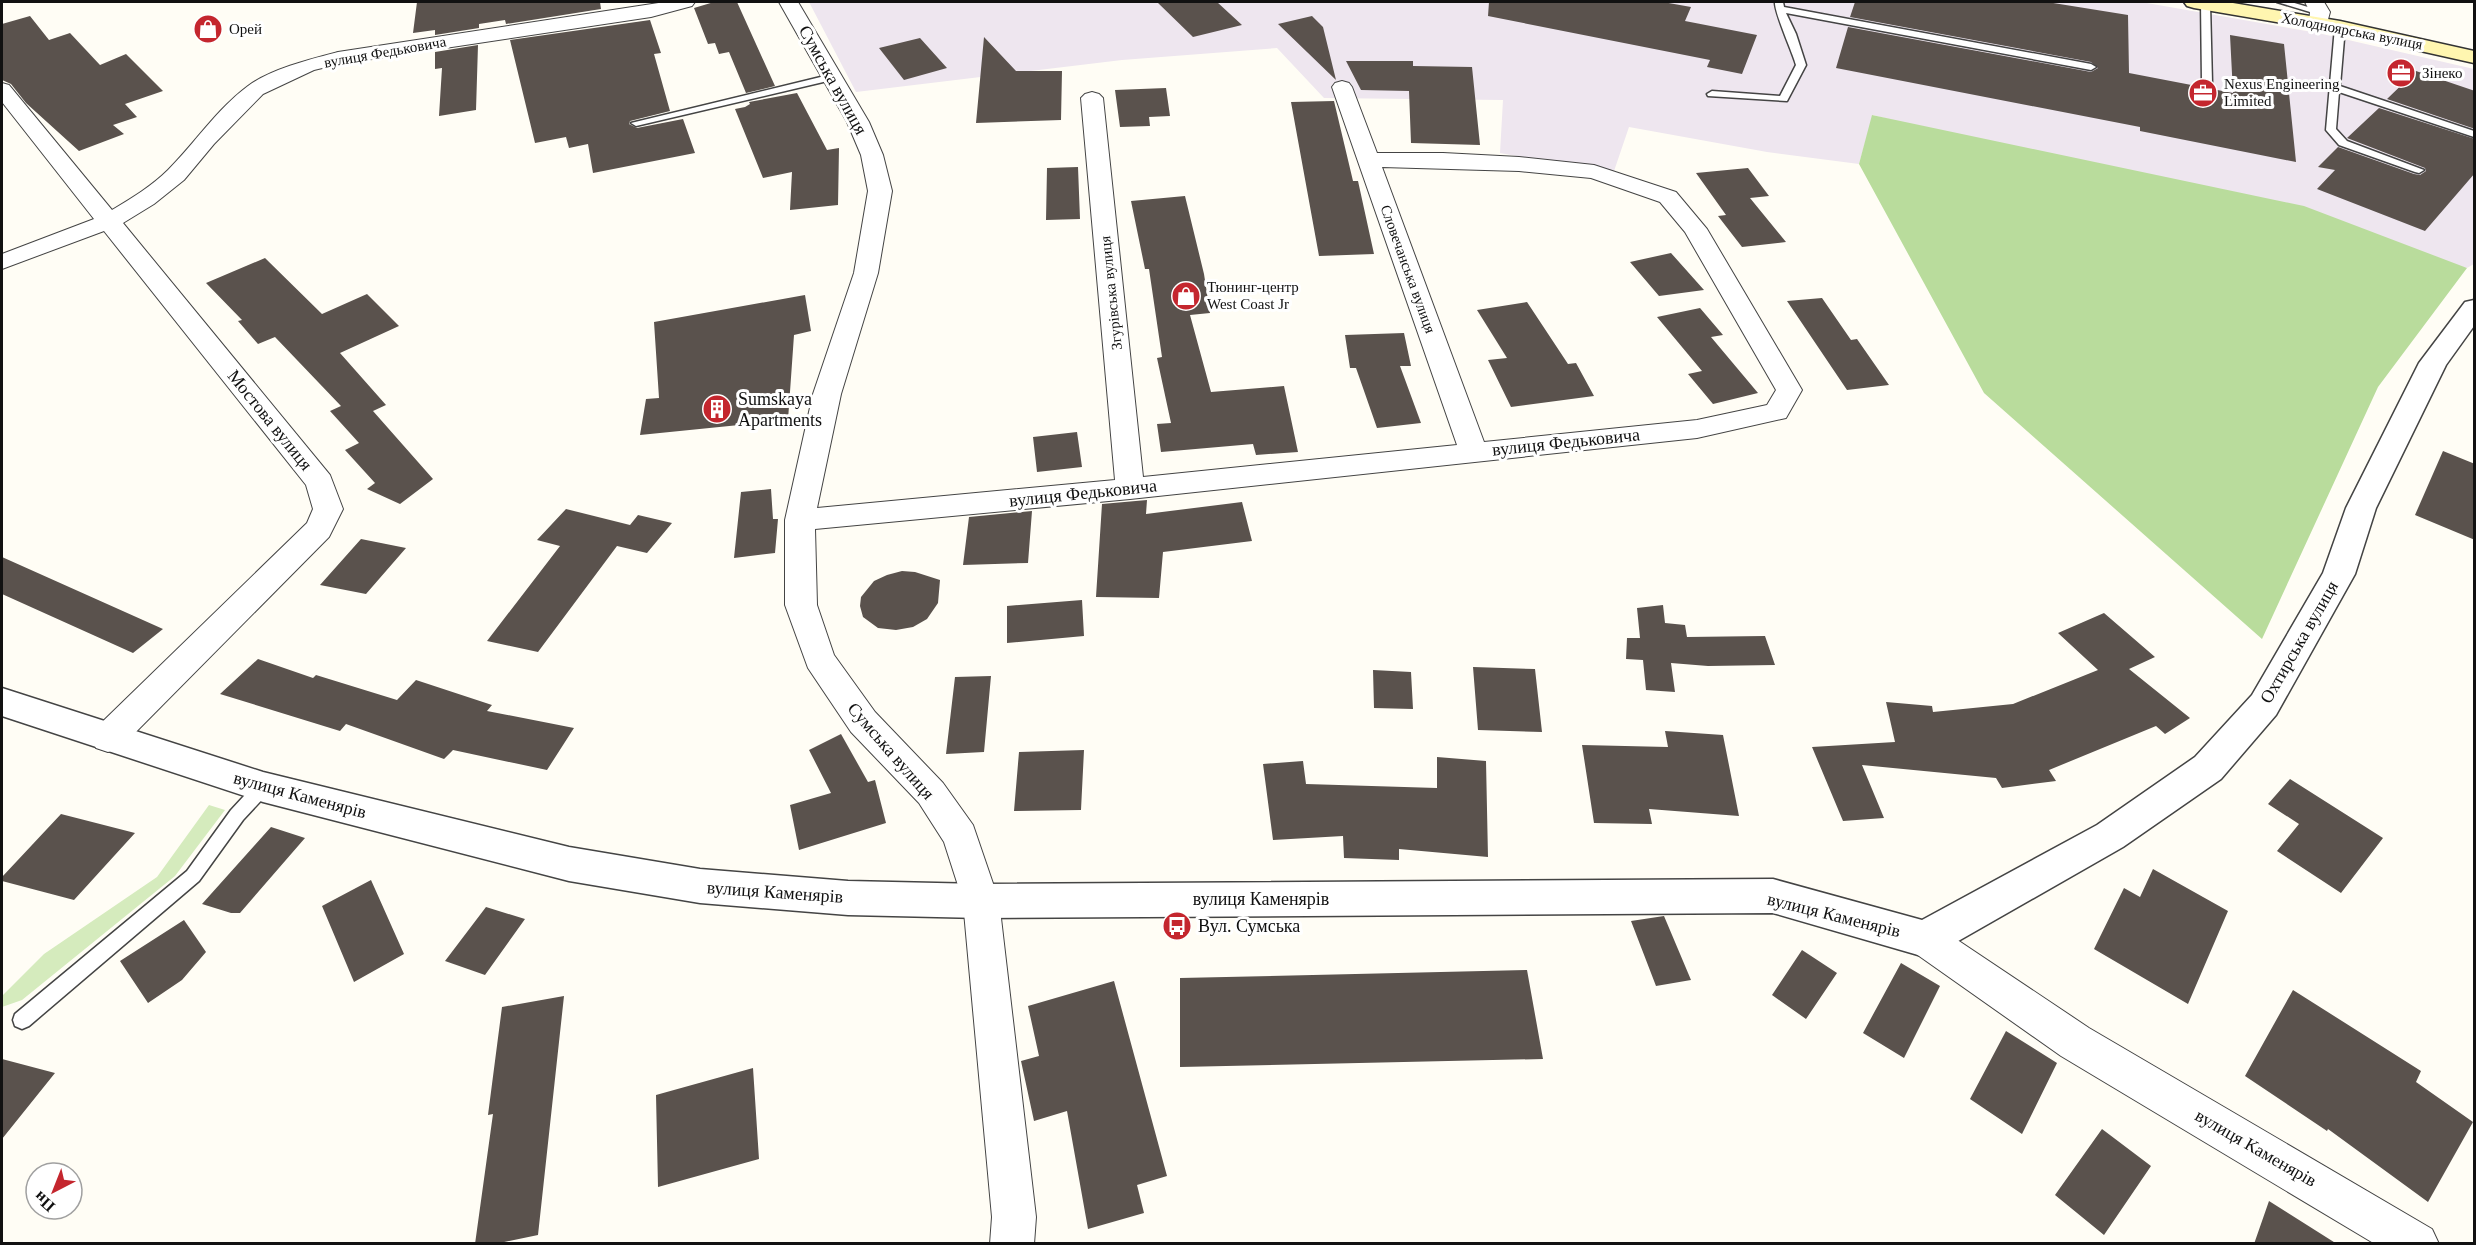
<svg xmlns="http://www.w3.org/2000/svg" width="2476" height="1245" viewBox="0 0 2476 1245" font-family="Georgia,serif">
<rect width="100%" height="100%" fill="#fffdf5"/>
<path fill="#eee6ef" d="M 809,2 L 2141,2 L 2318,33 L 2474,69 L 2474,264 L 2467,268 L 1873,115 L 1859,164 L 1767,152 L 1629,127 L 1613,174 L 1500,153 L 1503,100 L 1324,98 L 1277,48 L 1122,60 L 856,92 Z"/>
<path fill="#d5ebbd" d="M 209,805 L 225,810 L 175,876 L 22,1000 L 2,1007 L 2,996 L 44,954 L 157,877 Z"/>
<path fill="#b9dc9c" d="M 1872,115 L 2304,206 L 2467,268 L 2378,387 L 2262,639 L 1984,393 L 1859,164 Z"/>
<path fill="#5a524d" d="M 417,2 L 600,2 L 601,9 L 506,24 L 505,20 L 479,24 L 479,28 L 435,35 L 435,30 L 413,33 Z
M 714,2 L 737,2 L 775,86 L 746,93 L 729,52 L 719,54 L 715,43 L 708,44 L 694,8 Z
M 1157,2 L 1217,2 L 1242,25 L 1193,37 Z
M 1489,2 L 1663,2 L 1691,7 L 1685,21 L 1757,35 L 1742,74 L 1707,67 L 1710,60 L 1488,16 Z
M 1855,2 L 2047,2 L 2128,15 L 2129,73 L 2233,93 L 2230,35 L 2284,44 L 2296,162 L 2140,131 L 2140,127 L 1836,68 L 1848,27 L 2091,72 L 2098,68 L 2091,62 L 1850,17 Z
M 30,16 L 49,40 L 70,33 L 100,65 L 126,54 L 163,91 L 125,104 L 137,117 L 113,125 L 124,134 L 79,151 L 26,103 L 11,84 L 2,80 L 2,24 Z
M 1312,16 L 1323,27 L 1336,80 L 1278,24 Z
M 650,20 L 661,53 L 654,54 L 670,111 L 630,121 L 629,124 L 637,128 L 683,119 L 695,153 L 593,173 L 588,144 L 569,148 L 566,137 L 535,143 L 510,40 Z
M 984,37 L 1016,71 L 1062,71 L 1061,120 L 976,123 Z
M 920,38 L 947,68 L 904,80 L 879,48 Z
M 478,45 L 476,110 L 439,116 L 442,68 L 435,69 L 435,52 Z
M 1346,61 L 1413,61 L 1413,66 L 1472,67 L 1480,145 L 1411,143 L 1409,91 L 1361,90 Z
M 2416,71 L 2475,91 L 2475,129 L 2387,99 Z
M 1166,88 L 1170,116 L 1149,117 L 1150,126 L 1120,127 L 1115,90 Z
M 797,93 L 827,150 L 839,148 L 838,205 L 790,210 L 792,172 L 763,178 L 735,109 L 745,107 L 750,104 L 749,102 Z
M 1334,101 L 1353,181 L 1358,181 L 1374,254 L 1319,256 L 1291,102 Z
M 2379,108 L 2475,139 L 2475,173 L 2425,231 L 2317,189 L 2335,170 L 2318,167 L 2338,147 L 2414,174 L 2420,175 L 2426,171 L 2425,168 L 2347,138 Z
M 1078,167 L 1080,219 L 1046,220 L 1047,168 Z
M 1748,168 L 1769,196 L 1750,198 L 1786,242 L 1742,247 L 1718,216 L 1726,215 L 1696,173 Z
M 1185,196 L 1204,274 L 1210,313 L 1190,315 L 1211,392 L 1284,386 L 1298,452 L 1256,455 L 1253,444 L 1161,452 L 1157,424 L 1171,423 L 1157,358 L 1162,357 L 1149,269 L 1145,269 L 1131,201 Z
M 1671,253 L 1704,290 L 1659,296 L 1630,262 Z
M 265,258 L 322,314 L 367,294 L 399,326 L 340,353 L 386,405 L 373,411 L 433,479 L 400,504 L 367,489 L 375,483 L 345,450 L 359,443 L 330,411 L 341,406 L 275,337 L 258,344 L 238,321 L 242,320 L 206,283 Z
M 805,295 L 811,331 L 794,335 L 788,420 L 640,435 L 646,399 L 659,398 L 654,322 Z
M 1822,298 L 1851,340 L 1857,339 L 1889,385 L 1847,390 L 1787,301 Z
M 1527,302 L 1568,364 L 1576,363 L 1594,396 L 1511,407 L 1488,360 L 1507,358 L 1477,310 Z
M 1700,308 L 1723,335 L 1711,337 L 1758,393 L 1713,404 L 1688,374 L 1702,371 L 1657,317 Z
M 1404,333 L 1411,366 L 1400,366 L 1421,423 L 1377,428 L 1356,368 L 1350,368 L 1345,335 Z
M 1077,432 L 1082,467 L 1037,472 L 1033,437 Z
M 2443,451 L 2475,464 L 2475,540 L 2415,515 Z
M 771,489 L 773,519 L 778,519 L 775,553 L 734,558 L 741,492 Z
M 1147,500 L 1146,514 L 1242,502 L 1252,541 L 1163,552 L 1159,598 L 1096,597 L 1102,504 Z
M 566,509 L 630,525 L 638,515 L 672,523 L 647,553 L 617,546 L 538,652 L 487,641 L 560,546 L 537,540 Z
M 1032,511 L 1028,563 L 963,565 L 969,517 Z
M 361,539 L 406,548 L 366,594 L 320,585 Z
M 2,557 L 163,629 L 133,653 L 2,594 Z
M 902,571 L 915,572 L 940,580 L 938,603 L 927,619 L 913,627 L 896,630 L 878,628 L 863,617 L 860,606 L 861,597 L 874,581 L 887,575 Z
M 1082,600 L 1084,636 L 1007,643 L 1007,606 Z
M 1663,605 L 1665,623 L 1685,625 L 1687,637 L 1765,636 L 1775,665 L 1708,666 L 1671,663 L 1675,692 L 1646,690 L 1643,660 L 1626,659 L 1627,638 L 1640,638 L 1637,608 Z
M 2104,613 L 2155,657 L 2129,669 L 2190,718 L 2165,734 L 2156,726 L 2049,770 L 2056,781 L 2002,788 L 1996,778 L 1862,765 L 1884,818 L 1843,821 L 1812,747 L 1895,742 L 1886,702 L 1932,706 L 1933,712 L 2013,704 L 2098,670 L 2058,633 Z
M 258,659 L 313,678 L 316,675 L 397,700 L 416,680 L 492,705 L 487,711 L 574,728 L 547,770 L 453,750 L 444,759 L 346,724 L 340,731 L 220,694 Z
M 1473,667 L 1535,669 L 1542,732 L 1478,730 Z
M 1373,670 L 1411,672 L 1413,709 L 1374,708 Z
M 991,676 L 984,752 L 946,754 L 955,677 Z
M 1665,731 L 1723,735 L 1739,816 L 1649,809 L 1652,824 L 1594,823 L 1582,745 L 1668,747 Z
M 841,734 L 868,782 L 875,780 L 886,823 L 799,850 L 790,805 L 831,793 L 809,750 Z
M 1084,750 L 1081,810 L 1014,811 L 1019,752 Z
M 1437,757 L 1486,761 L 1488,857 L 1399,849 L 1399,860 L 1344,858 L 1343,836 L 1273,840 L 1263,764 L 1303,761 L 1306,784 L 1437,788 Z
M 2290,779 L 2383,838 L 2341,893 L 2277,851 L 2299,824 L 2268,804 Z
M 61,814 L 135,833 L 74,900 L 2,881 L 2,877 Z
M 271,827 L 305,838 L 240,913 L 231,913 L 202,904 Z
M 2153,869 L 2228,911 L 2188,1004 L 2094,949 L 2124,888 L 2140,897 Z
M 371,880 L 404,954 L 354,982 L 322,906 Z
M 486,907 L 525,919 L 485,975 L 445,961 Z
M 1664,916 L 1691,980 L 1656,986 L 1631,921 Z
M 184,920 L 206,952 L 182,980 L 148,1003 L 120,961 Z
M 1802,950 L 1837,973 L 1806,1019 L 1772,995 Z
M 1901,963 L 1940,986 L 1904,1058 L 1863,1033 Z
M 1527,970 L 1543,1059 L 1180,1067 L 1180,978 Z
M 1114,981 L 1167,1176 L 1137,1185 L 1144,1213 L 1088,1229 L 1067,1111 L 1034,1121 L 1021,1061 L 1039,1056 L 1028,1006 Z
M 2293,990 L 2421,1071 L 2416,1082 L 2473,1122 L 2428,1202 L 2328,1129 L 2327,1131 L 2245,1076 Z
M 564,996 L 538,1235 L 495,1244 L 475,1244 L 493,1114 L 488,1115 L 502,1007 Z
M 2006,1031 L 2057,1063 L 2022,1134 L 1970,1099 Z
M 2,1059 L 55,1073 L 2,1139 Z
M 753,1068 L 759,1159 L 658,1187 L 656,1095 Z
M 2102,1129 L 2151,1166 L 2104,1235 L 2055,1195 Z
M 2269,1201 L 2337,1244 L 2254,1244 Z"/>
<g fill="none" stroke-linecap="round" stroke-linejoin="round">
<g stroke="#444" stroke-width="3">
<path id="service" d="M 1775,2 L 1783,2 L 1784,7 L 2091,64 L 2096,67 L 2091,70 L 1786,13 L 1796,34 L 1806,65 L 1787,101 L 1708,96 L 1707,94 L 1712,91 L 1780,96 L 1796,65 C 1792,51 1774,12 1775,2 Z
M 2201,2 L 2210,3 L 2212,83 L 2207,86 L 2202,83 Z
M 2277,2 L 2291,2 L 2325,12 L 2320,15 Z
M 2340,24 L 2345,27 L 2340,86 L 2474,131 L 2474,137 L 2339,92 L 2336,129 L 2347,141 L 2424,170 L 2419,173 L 2415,172 L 2339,145 L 2326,130 L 2335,27 Z
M 833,74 L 836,75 L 836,79 L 636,126 L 631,123 Z
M 263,780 L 269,782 L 271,787 L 269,792 L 243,820 L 199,881 L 29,1026 L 22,1029 L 15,1026 L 13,1020 L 15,1014 L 187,871 L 231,810 L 257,782 Z"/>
</g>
<g stroke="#444" stroke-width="2">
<path id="minor" d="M 665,2 L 695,2 L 692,6 L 651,17 L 339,64 L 314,70 L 263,94 L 214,144 L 184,180 L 154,204 L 123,223 L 330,475 L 343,509 L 329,537 L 120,748 L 108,752 L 96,748 L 91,738 L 96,728 L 307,523 L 313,509 L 306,485 L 104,231 L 2,269 L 2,254 L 94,219 L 2,102 L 2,83 L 9,85 L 112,210 C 132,198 152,186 168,170 C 195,143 217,109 248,86 C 271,69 311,59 338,52 Z
M 779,2 L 798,2 L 869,122 L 883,155 L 892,191 L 878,273 L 841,394 L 817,508 L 1115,480 L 1081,98 L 1085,94 L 1092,92 L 1099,94 L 1103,98 L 1143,477 L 1457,445 L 1332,87 L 1335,83 L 1342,81 L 1349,83 L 1352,87 L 1377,153 L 1443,153 L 1519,157 L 1594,165 L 1676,192 L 1707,229 L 1802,390 L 1786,418 L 1697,438 L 1130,499 L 815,529 L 817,605 L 834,655 L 875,712 L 943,783 L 973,825 L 999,901 L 1036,1217 L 1034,1244 L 990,1244 L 992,1217 L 963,901 L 944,842 L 919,803 L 851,732 L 808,668 L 785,605 L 785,520 L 813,394 L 854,273 L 868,191 L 861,155 L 847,122 ZM 1382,167 L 1519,171 L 1591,178 L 1660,202 L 1685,232 L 1776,390 L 1767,405 L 1697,420 L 1484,442 Z
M 2305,2 L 2324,2 L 2330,12 L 2326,27 L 2312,27 L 2309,23 L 2310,12 Z
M 1925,922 L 1938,927 L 2089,1028 L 2432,1229 L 2439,1244 L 2375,1244 L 2061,1056 L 1912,951 L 1906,939 L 1912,927 Z"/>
</g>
<g stroke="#444" stroke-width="3">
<path id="tertiary" d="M 2474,300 L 2474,326 L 2446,365 L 2376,508 L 2355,574 L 2276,715 L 2221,779 L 2123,847 L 1939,952 L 1925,957 L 1773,913 L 981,918 L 848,915 L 700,903 L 569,881 L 263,802 L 2,716 L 2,688 L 263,772 L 569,847 L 700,869 L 848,881 L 981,884 L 1773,879 L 1922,920 L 2097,825 L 2195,757 L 2252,695 L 2323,573 L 2346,508 L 2419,363 L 2465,302 Z"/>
</g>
<g stroke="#333" stroke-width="3">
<path id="secondary" d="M 2184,2 L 2227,2 L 2340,21 L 2474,51 L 2474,63 L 2340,33 L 2194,8 L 2187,6 Z"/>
</g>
<use href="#service" fill="#fff" fill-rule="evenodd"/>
<use href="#minor" fill="#fff" fill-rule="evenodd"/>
<use href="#tertiary" fill="#fff" fill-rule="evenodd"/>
<use href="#secondary" fill="#fff6b0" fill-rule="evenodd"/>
</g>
<defs>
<g id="shop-disc" transform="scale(1.5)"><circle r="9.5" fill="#c4262e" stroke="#fff"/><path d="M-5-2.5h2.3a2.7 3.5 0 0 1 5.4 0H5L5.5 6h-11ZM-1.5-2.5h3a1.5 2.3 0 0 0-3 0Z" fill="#fff"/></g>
<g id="office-disc" transform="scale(1.5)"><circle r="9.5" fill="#c4262e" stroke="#fff"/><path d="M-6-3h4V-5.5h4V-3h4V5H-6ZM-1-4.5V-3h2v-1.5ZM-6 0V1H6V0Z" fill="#fff"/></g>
<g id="building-disc" transform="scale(1.5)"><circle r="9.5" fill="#c4262e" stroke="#fff"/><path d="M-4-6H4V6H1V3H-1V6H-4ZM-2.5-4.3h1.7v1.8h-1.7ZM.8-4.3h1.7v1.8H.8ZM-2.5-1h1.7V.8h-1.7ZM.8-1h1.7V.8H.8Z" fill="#fff"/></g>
<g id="bus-disc" transform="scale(1.5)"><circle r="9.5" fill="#c4262e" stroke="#fff"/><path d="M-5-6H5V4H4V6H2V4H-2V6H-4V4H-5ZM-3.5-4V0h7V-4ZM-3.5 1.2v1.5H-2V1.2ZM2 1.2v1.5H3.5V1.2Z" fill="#fff"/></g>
</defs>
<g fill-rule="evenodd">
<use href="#shop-disc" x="208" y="29"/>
<use href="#office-disc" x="2401" y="73"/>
<use href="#office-disc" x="2203" y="93"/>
<use href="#shop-disc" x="1186" y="296"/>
<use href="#building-disc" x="717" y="409"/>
<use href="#bus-disc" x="1177" y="926"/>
</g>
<g text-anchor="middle" stroke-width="6" stroke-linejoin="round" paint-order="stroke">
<g font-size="15" fill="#111" stroke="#fff" text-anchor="start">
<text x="229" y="34">Орей</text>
<text x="2422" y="78">Зінеко</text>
<text x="2224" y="89">Nexus Engineering<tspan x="2224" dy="17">Limited</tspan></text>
<text x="1207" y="292">Тюнинг-центр<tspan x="1207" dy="17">West Coast Jr</tspan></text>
</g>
<g font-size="15" fill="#111" stroke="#fff">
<text transform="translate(2352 31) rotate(11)" y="5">Холодноярська вулиця</text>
<text transform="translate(385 52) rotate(-10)" y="5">вулиця Федьковича</text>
<text transform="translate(1408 269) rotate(70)" y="5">Словечанська вулиця</text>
<text transform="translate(1111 293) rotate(-96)" y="5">Згурівська вулиця</text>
</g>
<g font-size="18" fill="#111" stroke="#fff">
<text transform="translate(833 80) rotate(61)" y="6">Сумська вулиця</text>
<text transform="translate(270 420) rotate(51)" y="6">Мостова вулиця</text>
<text transform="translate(1566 442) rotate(-6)" y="6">вулиця Федьковича</text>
<text transform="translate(1083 493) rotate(-6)" y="6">вулиця Федьковича</text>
<text transform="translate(2299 642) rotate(-60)" y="6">Охтирська вулиця</text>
<text transform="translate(891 751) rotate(49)" y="6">Сумська вулиця</text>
<text transform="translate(300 795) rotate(15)" y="6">вулиця Каменярів</text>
<text transform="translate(775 892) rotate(4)" y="6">вулиця Каменярів</text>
<text x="1261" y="905">вулиця Каменярів</text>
<text transform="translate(1834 915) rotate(14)" y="6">вулиця Каменярів</text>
<text transform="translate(2256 1148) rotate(30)" y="6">вулиця Каменярів</text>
</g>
<g font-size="18" fill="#111" stroke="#fff" text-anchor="start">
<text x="738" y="405">Sumskaya<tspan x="738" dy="21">Apartments</tspan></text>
<text x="1198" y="932">Вул. Сумська</text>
</g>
</g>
<rect width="2476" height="1245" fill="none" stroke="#111111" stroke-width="6"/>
<g transform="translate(54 1191) rotate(222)"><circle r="28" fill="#ffffff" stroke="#a0a0a0" stroke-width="1.5"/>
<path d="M0-4.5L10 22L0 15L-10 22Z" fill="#c4262e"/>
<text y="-9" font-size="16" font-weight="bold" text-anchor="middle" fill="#111111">Пн</text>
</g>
</svg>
